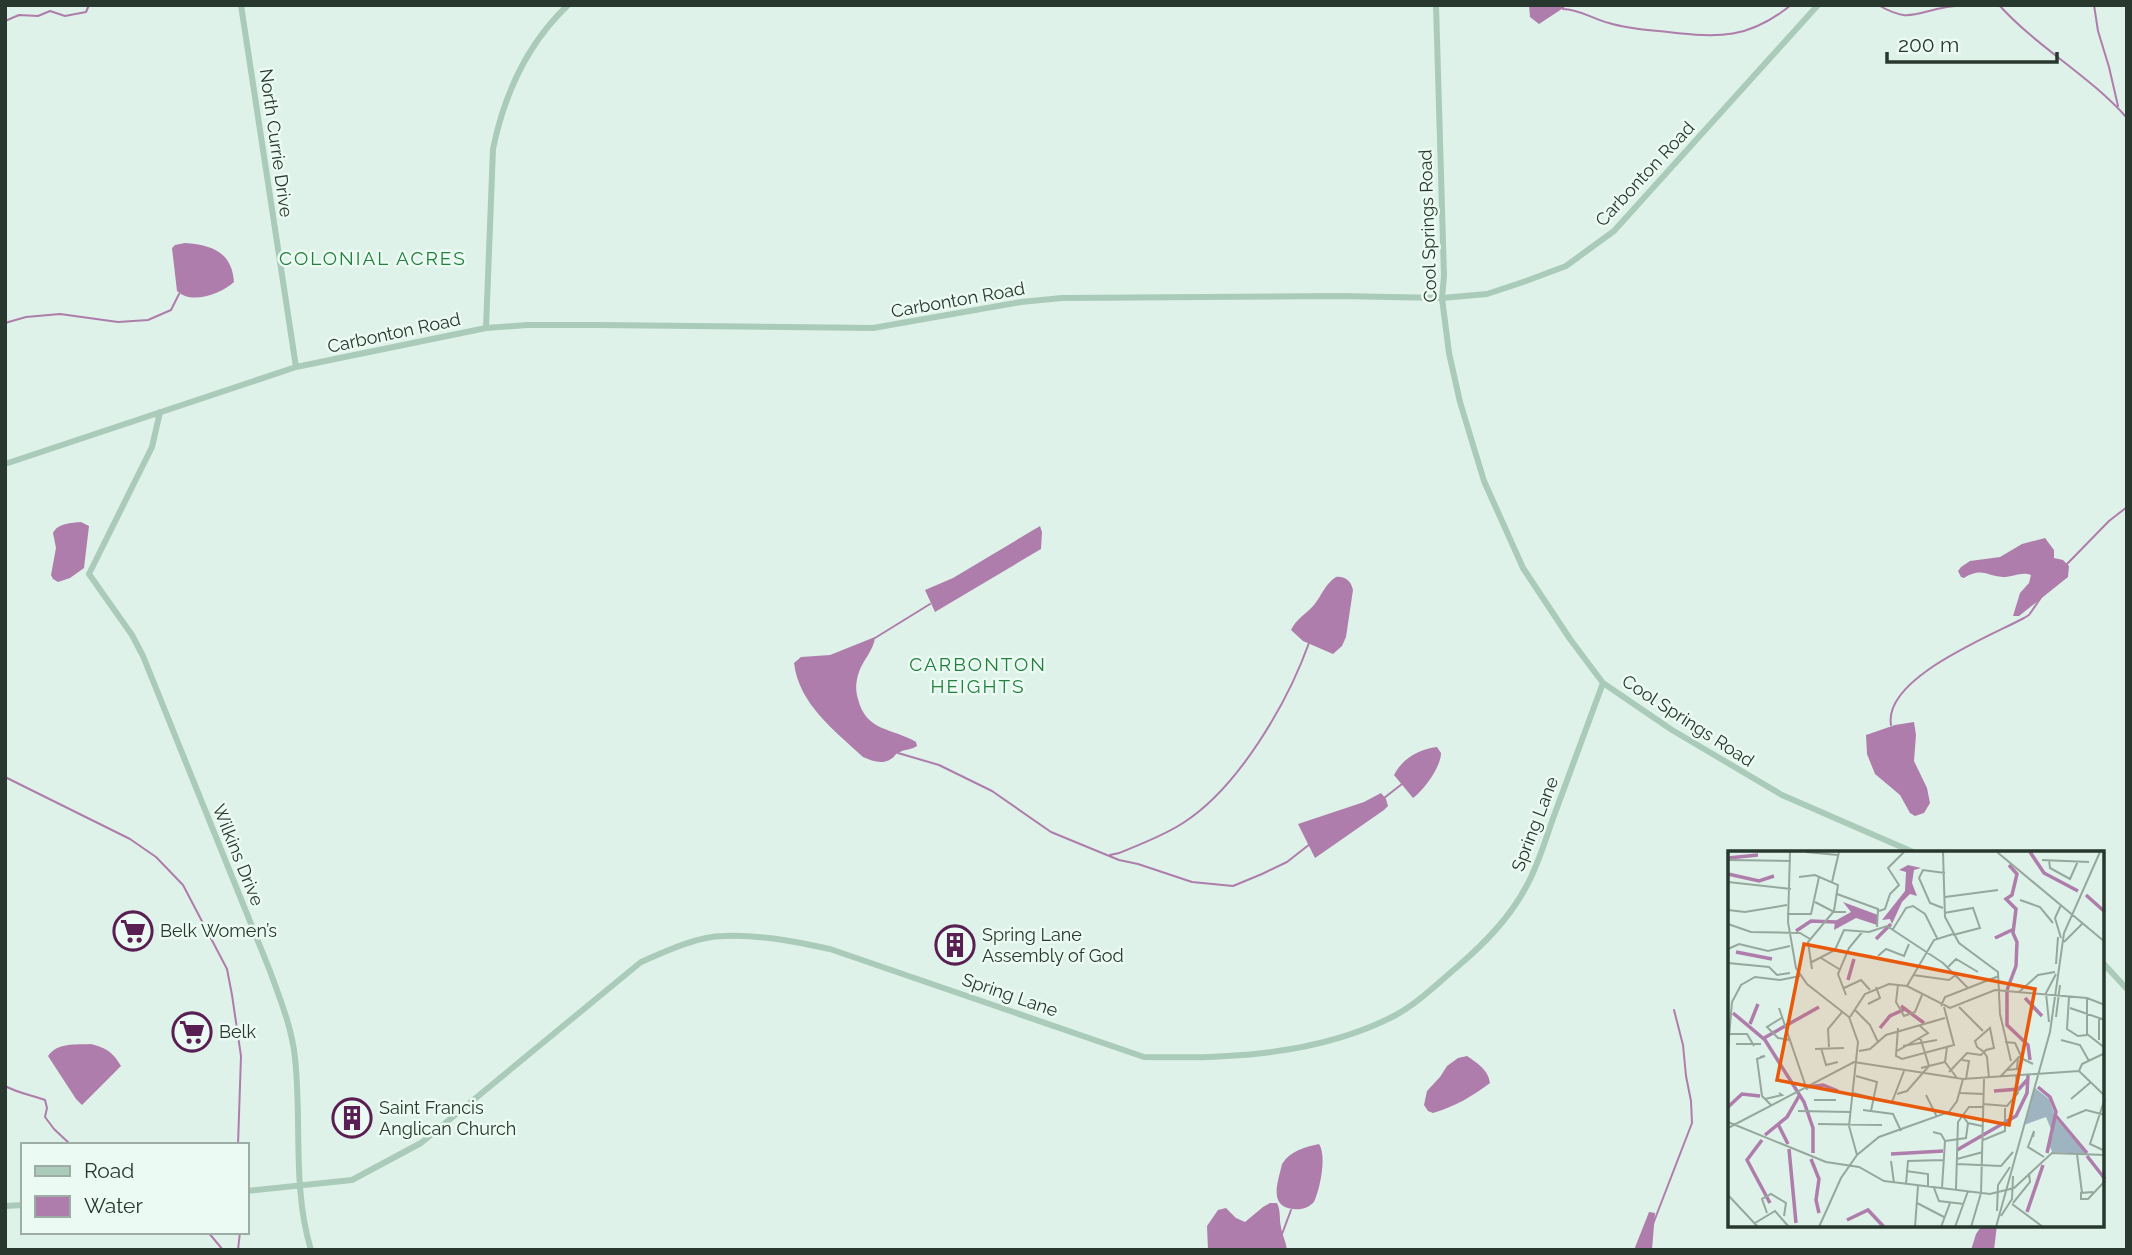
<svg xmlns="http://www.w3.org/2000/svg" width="2132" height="1255" viewBox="0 0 2132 1255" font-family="Raleway,sans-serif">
<rect width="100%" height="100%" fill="#def2e9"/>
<path fill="#af7dab" d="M 1529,5 L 1568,5 L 1539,24 L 1530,17 Z
M 185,243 C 212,245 232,252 234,282 C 221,294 191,305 177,291 L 172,248 L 175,245 Z
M 81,522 L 89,526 L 84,568 L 70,578 L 58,582 L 53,579 L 51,575 L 56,548 L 53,533 C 58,523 71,523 81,522 Z
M 1040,526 L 1042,532 L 1041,549 L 935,612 L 925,590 L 953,578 Z
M 2045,538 L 2054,550 L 2054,558 L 2063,560 L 2069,566 L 2068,577 L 2019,616 L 2013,616 L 2020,593 L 2029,583 L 2031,575 C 2022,571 2013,577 2003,577 C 1986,576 1982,567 1964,578 L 1961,577 L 1958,571 L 1961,567 L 1970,561 L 2000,557 L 2022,544 Z
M 1336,577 C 1345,576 1351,581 1353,590 L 1346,637 L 1342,646 L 1333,654 L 1303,641 L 1291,630 C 1296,619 1306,614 1314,605 C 1322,595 1325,584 1336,577 Z
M 875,637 C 874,650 863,660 859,672 C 856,681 855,689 858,699 C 866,732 893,728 916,742 L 917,746 C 911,750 906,749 900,752 C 893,755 897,755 891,759 C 882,765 872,761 863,757 C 834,730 799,704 794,663 L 801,657 L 830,655 Z
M 1914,722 L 1916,735 L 1914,761 L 1927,788 L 1930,803 L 1924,813 L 1915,816 L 1910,813 L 1900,795 L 1875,774 L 1867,754 L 1866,735 L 1895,725 Z
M 1437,747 L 1441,753 C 1441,767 1424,790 1413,798 L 1394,775 C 1402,759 1419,749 1437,747 Z
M 1381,793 L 1386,799 L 1388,806 L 1384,810 L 1315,858 L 1298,824 L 1364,802 Z
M 91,1044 C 106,1048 113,1052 121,1066 L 82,1105 L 76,1099 L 48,1056 C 58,1042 75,1045 91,1044 Z
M 1467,1056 C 1477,1063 1488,1069 1490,1083 C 1473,1096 1454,1107 1433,1113 L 1428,1111 L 1424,1105 L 1427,1091 L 1440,1077 L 1447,1066 L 1458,1058 Z
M 1319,1144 C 1327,1156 1320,1189 1314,1202 C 1308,1208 1302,1210 1293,1209 C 1268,1206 1278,1182 1282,1164 C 1290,1151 1305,1147 1319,1144 Z
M 1270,1203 L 1277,1203 C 1281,1211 1279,1218 1281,1227 C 1282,1235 1286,1241 1287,1250 L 1208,1250 L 1207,1226 L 1218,1210 L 1226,1208 L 1236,1218 L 1245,1222 L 1263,1207 Z
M 1649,1212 L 1655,1213 L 1652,1250 L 1634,1250 Z
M 1982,1225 L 1997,1225 L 1994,1250 L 1971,1250 L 1976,1234 Z"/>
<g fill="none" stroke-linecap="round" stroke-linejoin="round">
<path stroke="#af7dab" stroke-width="2" d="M 1562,5 L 1563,9 C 1579,9 1593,19 1609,23 C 1628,29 1648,30 1668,32 C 1719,38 1749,39 1791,5
M 1878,5 C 1905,20 1909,16 1937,9 C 1956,5 1980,4 1999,6
M 1999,5 C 2038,48 2089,75 2127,118
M 2094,5 L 2098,31 L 2109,67 L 2118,106
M 5,21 L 19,15 L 38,16 L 50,11 L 65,16 L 86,12 L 89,5
M 5,323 L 26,317 L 60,314 L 118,322 L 148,320 L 171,310 L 179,294
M 2067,564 L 2109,521 L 2127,507
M 875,638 L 930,604
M 1891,725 C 1883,678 1991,636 2024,618 L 2029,615 L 2042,596
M 898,753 L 939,765 L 992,791 L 1051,832 L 1119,860 L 1138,864 L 1192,882 L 1233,886 L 1262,874 L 1287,862 L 1310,844
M 5,777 L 130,839 L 156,857 L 183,885 L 227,969 L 232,995 L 241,1056 L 238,1145
M 1384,798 L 1402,784
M 1110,855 L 1119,853 C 1141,844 1163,836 1183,823 C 1238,788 1287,704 1309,643
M 5,1086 C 18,1093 31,1095 45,1100 L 47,1108 L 45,1117 L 54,1129 L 71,1145
M 1653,1224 L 1692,1123 L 1691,1101 L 1686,1076 L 1683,1045 L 1674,1010
M 208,1232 L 223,1250
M 1282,1234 L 1291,1210
M 238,1250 L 240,1232"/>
<path stroke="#aacaba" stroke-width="6" d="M 241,5 L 296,367
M 1436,5 L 1444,276 L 1442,298 L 1449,353 L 1460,402 L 1484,481 L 1523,568 L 1570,639 L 1603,683 L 1672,730 L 1782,795 L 1913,852
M 486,328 L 493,149 C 504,95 527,44 568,5
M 160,412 L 152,447 L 89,574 L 132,635 L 143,656 L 270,971 C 280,999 292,1028 295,1058 C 302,1122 292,1187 311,1250
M 5,464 L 296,367 L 486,328 L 527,325 L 598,325 L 873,328 L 1021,302 L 1062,298 L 1340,296 L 1442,298 L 1487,294 L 1526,281 L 1566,266 L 1614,231 L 1818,5
M 2102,962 L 2127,989
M 247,1191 L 352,1180 L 421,1143 L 641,962 C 664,952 698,936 723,936 C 759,934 796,942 830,949 L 1144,1057 C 1228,1059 1318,1055 1394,1016 C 1417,1004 1437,984 1457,967 C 1484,944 1509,919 1526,887 C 1539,864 1546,837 1555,813 C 1571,770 1587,726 1603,683
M 5,1206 L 23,1205"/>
</g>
<defs>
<g id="supermarket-ring" transform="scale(2.0125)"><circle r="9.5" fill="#ebfaf3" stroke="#591f53" stroke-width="1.5"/><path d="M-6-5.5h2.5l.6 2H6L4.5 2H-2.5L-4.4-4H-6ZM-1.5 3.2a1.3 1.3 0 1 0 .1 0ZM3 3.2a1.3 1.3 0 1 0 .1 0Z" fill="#591f53"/></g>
<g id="building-ring" transform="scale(2.0125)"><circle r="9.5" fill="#ebfaf3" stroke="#591f53" stroke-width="1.5"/><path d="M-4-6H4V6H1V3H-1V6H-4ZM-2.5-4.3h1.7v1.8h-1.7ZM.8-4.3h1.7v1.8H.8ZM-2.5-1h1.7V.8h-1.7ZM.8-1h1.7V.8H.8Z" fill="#591f53"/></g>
</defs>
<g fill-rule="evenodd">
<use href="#supermarket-ring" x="133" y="931"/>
<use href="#building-ring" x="955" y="945"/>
<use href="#supermarket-ring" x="192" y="1032"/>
<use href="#building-ring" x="352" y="1118"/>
</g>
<g text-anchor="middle" stroke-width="5" stroke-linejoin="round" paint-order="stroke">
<g font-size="18" fill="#29382e" stroke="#ebfaf3">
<text transform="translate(276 143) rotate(82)" y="6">North Currie Drive</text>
<text transform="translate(1645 174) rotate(-47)" y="6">Carbonton Road</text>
<text transform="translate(1428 226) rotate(-92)" y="6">Cool Springs Road</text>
<text transform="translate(958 300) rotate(-10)" y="6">Carbonton Road</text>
<text transform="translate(394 333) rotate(-12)" y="6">Carbonton Road</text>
<text transform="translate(1688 721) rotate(33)" y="6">Cool Springs Road</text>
<text transform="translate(1535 824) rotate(-69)" y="6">Spring Lane</text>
<text transform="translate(238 855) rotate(68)" y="6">Wilkins Drive</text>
<text transform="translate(1010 995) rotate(19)" y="6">Spring Lane</text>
</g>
<g font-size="18" fill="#29382e" stroke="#ebfaf3" text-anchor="start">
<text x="160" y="937">Belk Women’s</text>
<text x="982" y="941">Spring Lane<tspan x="982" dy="21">Assembly of God</tspan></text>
<text x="219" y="1038">Belk</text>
<text x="379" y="1114">Saint Francis<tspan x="379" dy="21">Anglican Church</tspan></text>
</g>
<g font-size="19" letter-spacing="2" fill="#23803d" stroke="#ebfaf3">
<text x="373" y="265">COLONIAL ACRES</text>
<text x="978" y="671">CARBONTON<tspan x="978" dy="22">HEIGHTS</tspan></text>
</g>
</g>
<g transform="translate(1728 851)">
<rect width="376" height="376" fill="#def2e9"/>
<path d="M 307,237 L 321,248 L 328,268 L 359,303 L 324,301 L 321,293 L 325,283 L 318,266 L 296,274 Z" fill="#9eb4c1"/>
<path d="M 180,14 L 193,17 L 186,19 L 184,32 L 189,45 L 182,43 L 174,51 L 164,73 L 162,68 L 154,69 L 177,40 L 178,21 L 171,19 ZM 115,51 L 150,64 L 149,74 L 128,67 L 106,79 L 107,70 L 123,61 Z" fill="#af7dab"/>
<path fill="none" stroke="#af7dab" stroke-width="3.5" d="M 302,1 L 316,22 L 350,40M 0,7 L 30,4M 0,23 L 31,30 L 46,25M 358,44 L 377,61M 68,80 L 83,70 L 108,71M 267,87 L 286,78M 148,88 L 163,73M 8,101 L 44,108M 120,129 L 126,108M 279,139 L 288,115 L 289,91 L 285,82 L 288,58 L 278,48 L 284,44 L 289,23 L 281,14M 279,141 L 279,174 L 300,194 L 302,209M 297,147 L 314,165M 173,155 L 196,172M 5,162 L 37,189 L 76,251 L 85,277 L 85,302M 22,173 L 30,153M 152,177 L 162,165 L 177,158M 36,187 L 91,156M 79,236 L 95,234 L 110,240M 310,236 L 322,246 L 328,261 L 319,302M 266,240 L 291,238 L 299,229M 0,256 L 14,243 L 32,245M 328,265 L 359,302M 50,273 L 60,293M 37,284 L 59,266 L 71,245M 34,289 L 19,309 L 42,352M 61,298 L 68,372M 229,299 L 288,265 L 299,242 L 300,224M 163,303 L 215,300M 359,305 L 377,328M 83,308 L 91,328 L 88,349 L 91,362M 299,361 L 315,314M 119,369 L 140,359 L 156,376"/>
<path fill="none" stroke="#96a89e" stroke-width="2" d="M 62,1 L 60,71 L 68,117 L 79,133 L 121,166 L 130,191 L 121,275 L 129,304M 78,1 L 110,4M 215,1 L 217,66 L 231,92 L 270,121 L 272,163 L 283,210M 269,1 L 377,91M 0,9 L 63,10M 314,9 L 361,11M 321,9 L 322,17 L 342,28 L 350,10M 71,26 L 87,24 L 110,34 L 106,60 L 80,91 L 84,118M 0,31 L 63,38M 104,31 L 111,1M 109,43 L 150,58 L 149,76M 217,46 L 270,39M 292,49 L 312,56 L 325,72M 87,51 L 106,61 L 118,61M 215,57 L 202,52 L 191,27 L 195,19 L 217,22M 0,59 L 17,61 L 59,54M 151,60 L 157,58 L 162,43 L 171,34 L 160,17 L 176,1M 216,62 L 245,57 L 252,77 L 225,84M 59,63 L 83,63 L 91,26M 0,73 L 23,81 L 72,82 L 82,88M 165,78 L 178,57 L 185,55 L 197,63 L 209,87M 333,87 L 327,67 L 333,54M 336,91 L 354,73M 0,98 L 11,93 L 40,100 L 62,95M 150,105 L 158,98 L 176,105 L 181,93M 93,107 L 111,118M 0,112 L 41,116 L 49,124 L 62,122M 82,112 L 107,99 L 116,79 L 141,81 L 159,75 L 215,112 L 240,137M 328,113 L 330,86M 220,116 L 228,108 L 250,121M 185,124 L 221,129 L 229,123M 170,134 L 168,151 L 176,165 L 187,161 L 194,144M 179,135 L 206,89 L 225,83M 116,137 L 133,129 L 142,139M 291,141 L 310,124 L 327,121M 118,144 L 110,123 L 121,97 L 135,80M 341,146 L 339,178 L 350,185 L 359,184M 359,147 L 359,183 L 377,197M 140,153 L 152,147 L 148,136M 213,155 L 217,146 L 271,125M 231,156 L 255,180M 51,157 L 79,239M 342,157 L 377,169M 126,158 L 142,174 L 150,191M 55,166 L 39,176 L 50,187 L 62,189M 122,166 L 137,143 L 161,133 L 179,135 L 222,157 L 267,139 L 359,147 L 377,154M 328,166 L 332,134M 371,167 L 371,189M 321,171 L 318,142 L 328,123M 170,177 L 168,205 L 174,208 L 226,194 L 216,156M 1,183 L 19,183 L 26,195M 333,189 L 352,194 L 361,210M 277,191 L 287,192 L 293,205M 8,193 L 33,193M 175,195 L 209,189M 101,196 L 100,178 L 115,160M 219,196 L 217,211 L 229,227M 93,197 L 98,214 L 110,211M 0,198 L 4,151 L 13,134 L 27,126 L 52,129 L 72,125M 87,198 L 116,197M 131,200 L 142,198 L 158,184 L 217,167M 169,200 L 200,182 L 192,175M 32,206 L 37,205 L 29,208 L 34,245 L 44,255M 234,209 L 241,210 L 238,228M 193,217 L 217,211M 279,219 L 289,218 L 290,206M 351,220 L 354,213 L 375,203M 221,221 L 239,202 L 253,204 L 258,199 L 266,197 L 262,177 L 247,190 L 249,196 L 256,201 L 259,206 L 261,227M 128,225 L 149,231 L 143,260M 272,226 L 291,206 L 305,213M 125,242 L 160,251M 232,242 L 256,243M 169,243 L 179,240 L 201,215 L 192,186M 198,244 L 209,266M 377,247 L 362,293 L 377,300M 37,248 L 54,244 L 51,242M 343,248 L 363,231M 86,249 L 108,249M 164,251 L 176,220M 255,253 L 279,255 L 290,242 L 288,224M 135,259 L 165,263 L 173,280M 70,260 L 122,261M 234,264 L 240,272 L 254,275M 339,267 L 358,259 L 377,264M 0,271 L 98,311 L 131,316 L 156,330 L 262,343 L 286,337 L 324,302 L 377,304M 90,273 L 154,274M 0,277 L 126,211 L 235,228 L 351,220 L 377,245M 205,281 L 213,283 L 217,290 L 214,337M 305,286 L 306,280 L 300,296 L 316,306M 255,289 L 277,280 L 277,257M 217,290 L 238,287 L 240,272M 349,303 L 354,342M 229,308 L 255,301M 163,310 L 166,332M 229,313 L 273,315 L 285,301M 178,320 L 200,323 L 200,336M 178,333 L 180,310 L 215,309M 206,337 L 211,350 L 236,353M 228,338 L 230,271 L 241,256 L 255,256M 365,341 L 353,342 L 353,348 L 360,348 L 377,330M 0,344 L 30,376M 189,352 L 216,366M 285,352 L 302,331 L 301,322M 284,353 L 315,376M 269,360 L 270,334 L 282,316M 39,362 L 34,348 L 43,343 L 58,352 L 56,365M 273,365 L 284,348 L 285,325M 27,372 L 47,360 L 61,376M 91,376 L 113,327 L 129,304 L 151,286 L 221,261 L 229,250 L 235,228M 187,376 L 190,335M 213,376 L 222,352M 227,376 L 240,340M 243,376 L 253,342 L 256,228M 268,376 L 322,181 L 336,82 L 372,1"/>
<path fill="#e8590c" fill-opacity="0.15" stroke="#e8590c" stroke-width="3.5" d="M 76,93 L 307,138 L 281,274 L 49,229 Z"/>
<rect width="376" height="376" fill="none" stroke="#29382e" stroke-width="3.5"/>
</g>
<rect width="2132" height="1255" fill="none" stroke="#29382e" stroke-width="14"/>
<rect x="21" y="1143" width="228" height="91" fill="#ebfaf3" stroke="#9daca4" stroke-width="2"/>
<rect x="35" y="1166" width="35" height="10" fill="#aacaba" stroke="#9daca4" stroke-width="2"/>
<text x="84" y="1178" font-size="21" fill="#29382e">Road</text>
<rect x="35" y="1196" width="35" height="21" fill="#af7dab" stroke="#9daca4" stroke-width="2"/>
<text x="84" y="1213" font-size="21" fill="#29382e">Water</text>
<path d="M1887 52v10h170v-10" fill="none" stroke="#29382e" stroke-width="3.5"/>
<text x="1898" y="52" font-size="21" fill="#29382e" stroke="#ebfaf3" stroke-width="5" paint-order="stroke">200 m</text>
</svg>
